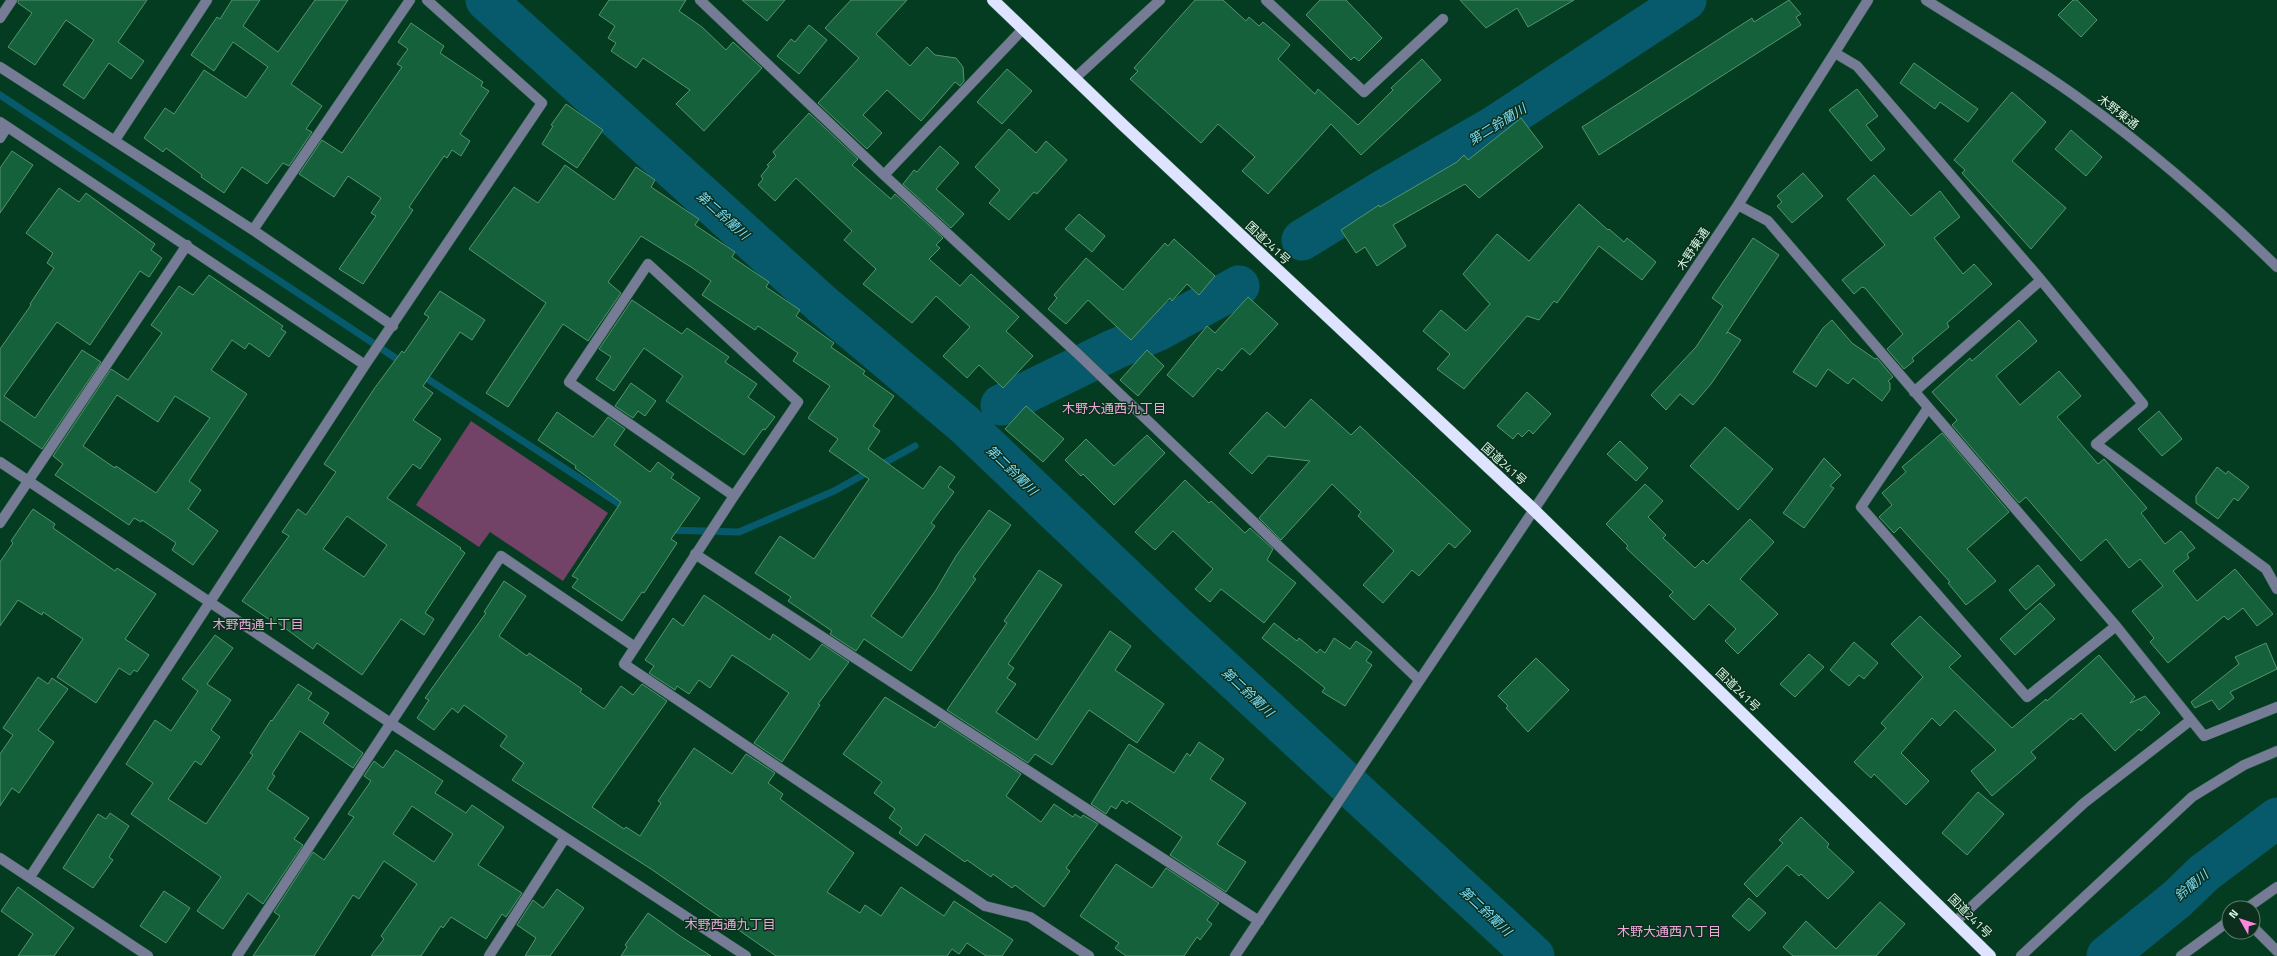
<svg xmlns="http://www.w3.org/2000/svg" width="2277" height="956" viewBox="0 0 2277 956" font-family="'Titillium Web','Noto Sans JP',sans-serif">
<rect width="100%" height="100%" fill="#043c22"/>
<path fill="#724366" d="M 471,421 L 608,513 L 563,581 L 490,532 L 479,547 L 416,505 Z"/>
<g fill="none" stroke-linecap="round" stroke-linejoin="round">
<path stroke="#065a6b" stroke-width="7" d="M 0,95 L 403,363
M 420,374 L 627,509
M 944,420 L 949,412
M 668,530 L 739,532 L 834,491 L 915,446"/>
<path stroke="#065a6b" stroke-width="41" d="M 486,0 L 823,305 L 964,424 L 1173,623 L 1534,956
M 1302,240 L 1382,191 L 1493,127 L 1686,0
M 1001,405 L 1113,350 L 1157,331 L 1239,286
M 2107,956 L 2177,899 L 2204,873 L 2277,818"/>
</g>
<path fill="#15613c" stroke="#54956f" fill-rule="evenodd" d="M 18,0 L 147,0 L 118,42 L 144,61 L 131,79 L 109,63 L 84,99 L 63,85 L 94,40 L 66,20 L 35,65 L 8,47 L 32,13 L 18,3 Z
M 232,0 L 260,0 L 243,26 L 278,52 L 315,0 L 348,0 L 291,84 L 322,106 L 306,129 L 312,132 L 289,166 L 283,163 L 267,184 L 242,167 L 224,193 L 201,177 L 202,175 L 166,148 L 163,152 L 144,138 L 165,108 L 174,114 L 204,70 L 246,98 L 268,67 L 233,42 L 214,71 L 191,55 L 217,17 L 220,19 Z
M 609,0 L 686,0 L 679,11 L 702,27 L 726,50 L 733,42 L 762,68 L 704,131 L 676,104 L 690,90 L 643,58 L 636,68 L 611,51 L 616,43 L 608,38 L 615,26 L 599,15 Z
M 742,0 L 785,0 L 767,21 Z
M 851,0 L 907,0 L 876,34 L 910,66 L 927,47 L 935,55 L 956,58 L 963,67 L 964,81 L 960,86 L 955,82 L 921,121 L 887,90 L 863,115 L 882,133 L 867,149 L 818,103 L 859,58 L 825,28 Z
M 1195,0 L 1223,0 L 1246,21 L 1249,17 L 1259,26 L 1263,22 L 1290,45 L 1278,59 L 1315,94 L 1318,89 L 1358,125 L 1393,90 L 1391,88 L 1422,59 L 1441,80 L 1361,155 L 1331,124 L 1268,194 L 1242,171 L 1255,157 L 1218,124 L 1201,143 L 1130,79 L 1138,71 L 1134,68 Z
M 1320,0 L 1346,0 L 1382,38 L 1359,61 L 1354,57 L 1351,60 L 1306,15 Z
M 1460,0 L 1574,0 L 1528,27 L 1517,8 L 1486,28 Z
M 1789,0 L 1801,14 L 1796,17 L 1801,25 L 1599,155 L 1582,127 L 1752,18 L 1754,22 Z
M 2073,0 L 2077,0 L 2097,20 L 2081,37 L 2058,15 Z
M 411,23 L 444,46 L 440,53 L 483,82 L 481,86 L 489,91 L 460,134 L 470,141 L 461,156 L 452,150 L 447,158 L 444,156 L 409,207 L 413,210 L 363,284 L 339,269 L 376,216 L 371,213 L 381,198 L 348,176 L 334,197 L 299,174 L 322,140 L 342,153 L 402,67 L 397,64 L 408,49 L 398,42 Z
M 809,25 L 827,40 L 799,74 L 777,56 L 791,39 L 795,42 Z
M 1914,63 L 1978,109 L 1968,122 L 1940,102 L 1935,109 L 1900,83 Z
M 1007,69 L 1032,91 L 1002,124 L 977,102 Z
M 1857,89 L 1878,116 L 1866,125 L 1885,149 L 1871,161 L 1829,110 Z
M 2012,92 L 2046,122 L 2012,161 L 2066,208 L 2031,249 L 1962,173 L 1965,170 L 1954,160 Z
M 566,104 L 603,130 L 577,168 L 542,144 L 553,126 L 551,125 Z
M 809,113 L 858,159 L 852,165 L 891,199 L 895,194 L 943,238 L 936,245 L 940,248 L 929,259 L 960,286 L 971,274 L 1019,317 L 1006,331 L 1033,356 L 1003,388 L 979,365 L 967,378 L 943,356 L 970,327 L 936,296 L 912,323 L 863,284 L 876,269 L 844,240 L 852,231 L 796,178 L 775,201 L 758,185 L 763,179 L 761,176 L 769,166 L 767,165 L 776,156 L 773,152 Z
M 1521,118 L 1543,147 L 1479,198 L 1465,184 L 1393,225 L 1406,246 L 1377,266 L 1365,247 L 1356,253 L 1341,230 L 1379,205 L 1380,207 L 1457,162 L 1464,155 L 1468,160 Z
M 1009,129 L 1036,153 L 1046,141 L 1067,160 L 1037,194 L 1034,192 L 1009,220 L 989,203 L 1000,190 L 975,167 Z
M 2071,130 L 2102,157 L 2086,176 L 2055,149 Z
M 940,146 L 959,163 L 936,189 L 964,214 L 951,228 L 903,184 L 914,170 L 917,172 Z
M 12,151 L 33,165 L 0,213 L 0,168 Z
M 565,165 L 614,200 L 636,167 L 655,180 L 651,187 L 699,219 L 695,225 L 735,252 L 732,257 L 769,282 L 766,287 L 800,310 L 796,316 L 834,343 L 831,347 L 865,371 L 863,374 L 894,396 L 873,426 L 880,431 L 868,449 L 923,489 L 940,466 L 955,477 L 948,487 L 954,492 L 931,523 L 935,526 L 871,616 L 902,638 L 936,590 L 956,556 L 989,510 L 1011,525 L 973,577 L 976,579 L 911,671 L 864,639 L 856,651 L 830,634 L 832,631 L 788,601 L 791,597 L 755,573 L 780,536 L 814,559 L 869,479 L 829,451 L 838,439 L 808,418 L 830,386 L 793,361 L 798,353 L 758,326 L 755,330 L 702,295 L 711,281 L 691,267 L 641,236 L 608,282 L 621,293 L 588,341 L 563,324 L 508,407 L 486,393 L 546,303 L 469,249 L 514,187 L 538,203 Z
M 1803,173 L 1823,196 L 1792,223 L 1777,206 L 1782,202 L 1777,196 Z
M 1874,175 L 1911,216 L 1940,191 L 1960,217 L 1934,238 L 1963,274 L 1974,264 L 1992,284 L 1947,323 L 1949,327 L 1912,358 L 1914,361 L 1904,369 L 1887,349 L 1903,334 L 1865,288 L 1862,287 L 1854,294 L 1842,280 L 1885,245 L 1847,199 Z
M 59,188 L 79,202 L 86,193 L 155,244 L 151,250 L 162,258 L 149,277 L 140,271 L 90,345 L 57,322 L 4,396 L 35,418 L 82,350 L 101,362 L 42,449 L 0,420 L 0,349 L 31,305 L 30,304 L 54,268 L 47,263 L 53,253 L 26,233 Z
M 1579,204 L 1608,230 L 1609,229 L 1624,242 L 1627,238 L 1656,262 L 1642,280 L 1599,246 L 1557,303 L 1554,301 L 1539,320 L 1527,316 L 1464,389 L 1437,369 L 1450,354 L 1423,331 L 1441,310 L 1466,331 L 1490,304 L 1463,274 L 1497,234 L 1529,261 Z
M 1079,214 L 1105,236 L 1092,252 L 1065,229 Z
M 1753,238 L 1779,255 L 1726,334 L 1728,332 L 1741,340 L 1711,384 L 1693,405 L 1680,394 L 1666,410 L 1651,395 L 1696,347 L 1723,306 L 1712,298 Z
M 1174,239 L 1215,276 L 1199,295 L 1187,284 L 1172,301 L 1170,298 L 1131,340 L 1088,300 L 1066,324 L 1048,309 L 1057,298 L 1054,295 L 1086,258 L 1123,290 L 1165,243 L 1168,246 Z
M 209,275 L 283,326 L 281,329 L 286,332 L 269,357 L 249,343 L 245,349 L 232,340 L 211,370 L 247,394 L 189,481 L 201,490 L 188,509 L 218,531 L 193,565 L 172,550 L 176,543 L 142,520 L 141,522 L 134,518 L 129,525 L 55,475 L 63,464 L 53,456 L 111,369 L 128,380 L 162,333 L 151,325 L 179,286 L 193,295 ZM 117,395 L 158,422 L 175,396 L 210,418 L 156,493 L 116,466 L 115,468 L 83,446 Z
M 440,291 L 485,320 L 472,340 L 460,332 L 423,386 L 433,393 L 413,420 L 441,439 L 420,469 L 413,464 L 387,498 L 461,548 L 460,549 L 465,553 L 425,613 L 434,619 L 424,635 L 401,619 L 362,675 L 317,643 L 313,649 L 277,622 L 276,624 L 242,601 L 289,536 L 282,532 L 298,509 L 306,515 L 336,472 L 324,464 L 374,389 L 402,351 L 404,353 L 429,317 L 424,314 ZM 347,516 L 387,545 L 364,577 L 323,549 Z
M 1248,297 L 1278,324 L 1250,355 L 1242,348 L 1222,371 L 1218,368 L 1193,397 L 1167,375 L 1207,326 L 1215,333 Z
M 632,300 L 682,334 L 687,328 L 729,357 L 725,362 L 757,384 L 748,397 L 775,417 L 765,430 L 763,429 L 744,455 L 666,401 L 683,376 L 644,348 L 614,391 L 596,379 L 611,357 L 599,349 Z
M 1832,320 L 1852,343 L 1875,359 L 1877,358 L 1893,377 L 1888,381 L 1890,383 L 1890,390 L 1882,401 L 1853,378 L 1848,384 L 1828,369 L 1816,387 L 1793,372 L 1823,328 Z
M 2019,320 L 2037,341 L 1996,376 L 2020,405 L 2059,371 L 2081,396 L 2057,417 L 2098,464 L 2104,459 L 2147,508 L 2141,513 L 2165,544 L 2181,531 L 2195,548 L 2187,554 L 2189,558 L 2173,571 L 2197,601 L 2235,569 L 2273,614 L 2257,626 L 2243,608 L 2228,620 L 2224,616 L 2168,663 L 2150,642 L 2154,638 L 2132,611 L 2163,586 L 2140,559 L 2129,568 L 2106,539 L 2081,561 L 2026,497 L 2019,503 L 1952,425 L 1957,420 L 1932,392 L 1970,358 L 1972,361 Z
M 1147,350 L 1164,366 L 1138,396 L 1120,380 Z
M 631,383 L 656,401 L 645,416 L 638,411 L 633,418 L 615,406 Z
M 1527,392 L 1551,414 L 1533,434 L 1529,430 L 1522,437 L 1518,433 L 1513,439 L 1497,426 Z
M 1311,399 L 1351,435 L 1360,426 L 1471,531 L 1455,548 L 1449,543 L 1419,576 L 1412,570 L 1383,603 L 1363,585 L 1394,551 L 1358,516 L 1361,512 L 1332,484 L 1281,540 L 1259,518 L 1310,461 L 1268,456 L 1252,474 L 1229,453 L 1267,412 L 1285,428 Z
M 1026,406 L 1064,439 L 1043,462 L 1005,429 Z
M 2159,411 L 2182,439 L 2162,456 L 2138,429 Z
M 557,412 L 593,437 L 608,417 L 625,429 L 614,445 L 650,472 L 658,462 L 674,474 L 671,478 L 700,498 L 671,539 L 677,543 L 644,593 L 642,592 L 622,621 L 572,587 L 578,579 L 572,576 L 621,502 L 575,468 L 576,466 L 538,440 Z
M 1725,427 L 1773,469 L 1738,510 L 1690,466 Z
M 1942,433 L 2009,512 L 1967,549 L 1996,581 L 1966,605 L 1948,583 L 1950,582 L 1900,527 L 1894,533 L 1879,517 L 1892,505 L 1882,493 L 1906,472 L 1902,467 Z
M 1147,435 L 1165,453 L 1114,505 L 1083,474 L 1081,476 L 1065,460 L 1086,439 L 1114,466 Z
M 1620,441 L 1648,468 L 1636,481 L 1607,454 Z
M 1824,458 L 1841,475 L 1830,486 L 1834,488 L 1804,528 L 1783,513 Z
M 2217,467 L 2226,474 L 2228,471 L 2249,487 L 2238,501 L 2234,498 L 2218,519 L 2196,503 L 2196,496 Z
M 1185,480 L 1209,503 L 1211,501 L 1245,533 L 1250,528 L 1273,549 L 1267,560 L 1296,583 L 1264,623 L 1221,589 L 1210,602 L 1195,589 L 1213,569 L 1173,531 L 1155,550 L 1135,532 Z
M 1645,484 L 1663,501 L 1648,517 L 1666,535 L 1663,538 L 1695,568 L 1703,560 L 1707,564 L 1750,519 L 1774,542 L 1740,579 L 1778,614 L 1738,654 L 1725,641 L 1736,629 L 1709,604 L 1694,620 L 1669,596 L 1673,592 L 1626,548 L 1628,546 L 1606,524 Z
M 33,509 L 55,524 L 53,528 L 115,571 L 117,568 L 156,594 L 125,639 L 149,655 L 137,672 L 134,670 L 130,675 L 119,668 L 96,703 L 57,677 L 83,639 L 43,612 L 42,615 L 18,600 L 0,626 L 0,562 L 13,543 L 11,541 Z
M 2038,565 L 2055,585 L 2026,610 L 2009,590 Z
M 1039,570 L 1062,585 L 1008,664 L 1014,668 L 1007,678 L 1016,684 L 996,712 L 1037,740 L 1110,631 L 1131,646 L 1115,670 L 1164,704 L 1137,743 L 1089,710 L 1052,765 L 1035,754 L 1028,763 L 947,710 L 1007,623 L 1004,621 Z
M 504,581 L 526,596 L 499,636 L 527,656 L 529,653 L 582,689 L 580,692 L 604,709 L 621,686 L 633,695 L 642,684 L 667,701 L 592,807 L 624,829 L 626,827 L 640,836 L 661,803 L 658,801 L 694,748 L 732,774 L 746,754 L 775,773 L 768,783 L 783,794 L 780,799 L 854,853 L 827,892 L 860,913 L 865,905 L 881,916 L 901,887 L 944,916 L 954,901 L 1013,940 L 1002,956 L 986,956 L 967,943 L 959,954 L 952,949 L 947,956 L 776,956 L 651,869 L 512,780 L 524,763 L 500,746 L 507,736 L 464,705 L 458,713 L 452,708 L 434,730 L 417,718 L 429,700 L 425,698 L 486,613 L 484,612 Z
M 704,595 L 770,640 L 773,634 L 810,660 L 822,644 L 849,662 L 818,704 L 820,705 L 782,762 L 754,743 L 789,693 L 748,665 L 732,655 L 710,688 L 699,680 L 689,694 L 677,686 L 675,690 L 649,673 L 654,666 L 645,660 L 673,618 L 683,626 Z
M 2040,603 L 2055,619 L 2015,655 L 2000,639 Z
M 1920,616 L 1961,656 L 1949,667 L 2012,728 L 2046,699 L 2047,701 L 2099,655 L 2135,697 L 2130,703 L 2145,696 L 2160,713 L 2141,731 L 2139,729 L 2115,751 L 2081,713 L 2073,720 L 2071,718 L 2031,752 L 2036,758 L 1992,796 L 1971,771 L 1996,750 L 1955,710 L 1940,726 L 1932,718 L 1901,753 L 1929,781 L 1906,805 L 1874,774 L 1871,778 L 1854,762 L 1886,728 L 1881,723 L 1923,677 L 1891,644 Z
M 1274,623 L 1297,641 L 1299,638 L 1317,653 L 1320,649 L 1325,653 L 1334,638 L 1350,649 L 1356,641 L 1372,652 L 1366,661 L 1372,665 L 1345,706 L 1322,692 L 1325,688 L 1262,638 Z
M 215,635 L 233,648 L 207,684 L 231,700 L 211,730 L 220,737 L 201,765 L 195,761 L 168,799 L 206,824 L 253,755 L 250,753 L 271,720 L 272,721 L 298,684 L 312,693 L 308,699 L 329,713 L 323,723 L 363,753 L 353,768 L 300,731 L 272,774 L 275,776 L 267,789 L 309,818 L 294,839 L 303,845 L 263,904 L 248,893 L 223,929 L 197,911 L 221,877 L 131,814 L 153,783 L 126,764 L 155,720 L 171,731 L 198,691 L 182,679 Z
M 1854,642 L 1878,663 L 1864,679 L 1859,675 L 1849,686 L 1830,670 Z
M 2266,643 L 2277,669 L 2230,692 L 2234,698 L 2219,710 L 2212,700 L 2195,708 L 2191,702 L 2239,664 L 2235,657 Z
M 1809,654 L 1824,667 L 1795,697 L 1780,684 Z
M 1536,658 L 1569,690 L 1528,732 L 1506,708 L 1508,706 L 1498,696 Z
M 38,677 L 48,684 L 52,678 L 68,689 L 38,730 L 54,742 L 19,793 L 12,788 L 0,806 L 0,754 L 13,735 L 3,728 Z
M 885,697 L 935,728 L 940,721 L 1021,774 L 1006,796 L 1041,822 L 1054,804 L 1073,817 L 1075,814 L 1081,818 L 1083,815 L 1098,824 L 1066,868 L 1070,871 L 1044,907 L 1015,885 L 1012,888 L 993,874 L 991,877 L 967,860 L 965,862 L 925,834 L 917,846 L 899,833 L 902,828 L 889,818 L 895,809 L 874,793 L 882,782 L 843,754 Z
M 1199,742 L 1224,759 L 1210,779 L 1246,803 L 1217,844 L 1246,862 L 1226,892 L 1170,855 L 1182,837 L 1129,801 L 1127,804 L 1122,800 L 1116,809 L 1111,806 L 1106,814 L 1091,804 L 1129,744 L 1174,773 L 1187,753 L 1190,756 Z
M 396,750 L 443,781 L 435,793 L 466,813 L 472,805 L 504,827 L 478,865 L 522,893 L 506,917 L 502,914 L 486,939 L 451,917 L 443,928 L 441,926 L 421,956 L 371,956 L 384,939 L 381,936 L 417,884 L 384,861 L 359,899 L 353,895 L 314,956 L 253,956 L 280,916 L 274,912 L 313,852 L 324,860 L 354,817 L 348,814 L 371,781 L 364,776 L 374,761 L 383,768 ZM 412,806 L 453,834 L 434,862 L 393,834 Z
M 1978,792 L 2004,814 L 1967,855 L 1942,833 Z
M 110,813 L 129,826 L 109,857 L 113,860 L 93,888 L 63,868 L 98,814 L 106,819 Z
M 1801,817 L 1829,844 L 1827,847 L 1854,872 L 1828,899 L 1801,874 L 1799,876 L 1787,865 L 1757,897 L 1744,884 L 1783,843 L 1779,840 Z
M 1116,864 L 1152,888 L 1166,868 L 1219,903 L 1207,920 L 1212,924 L 1200,940 L 1197,937 L 1184,956 L 1126,956 L 1115,948 L 1119,943 L 1080,916 Z
M 18,887 L 74,928 L 54,956 L 18,956 L 33,934 L 1,911 Z
M 557,889 L 584,908 L 550,956 L 525,956 L 536,938 L 517,925 L 533,900 L 543,908 Z
M 164,891 L 190,908 L 166,943 L 140,926 Z
M 1749,898 L 1766,913 L 1749,931 L 1732,916 Z
M 1880,902 L 1905,924 L 1876,956 L 1793,956 L 1783,947 L 1806,921 L 1836,949 Z
M 648,913 L 680,936 L 711,956 L 621,956 L 627,947 L 625,945 Z"/>
<g fill="none" stroke-linecap="round" stroke-linejoin="round">
<g stroke="#265a41" stroke-width="11">
<path id="minor" d="M 700,0 L 884,175 L 1078,354 L 1419,680
M 1266,0 L 1364,92 L 1443,19
M 1926,0 C 1978,33 2032,64 2081,100 C 2151,150 2216,207 2277,267
M 0,18 L 12,0
M 1835,53 L 1857,66 L 2041,280 L 2143,404 L 2096,444 L 2266,569 L 2277,589
M 0,67 L 253,230 L 393,326
M 1074,79 L 1160,0
M 0,122 L 365,365
M 0,138 L 7,127
M 115,140 L 207,0
M 884,175 L 1023,29
M 1738,205 L 1768,221 L 2116,626 L 2204,736 L 2277,707
M 253,230 L 410,0
M 1914,392 L 2041,280
M 1928,408 L 1861,507 L 2027,697 L 2116,626
M 0,462 L 392,724 L 746,956
M 734,496 L 569,382 L 648,264 L 798,402 L 734,496 L 624,664 L 985,906 L 1030,917 L 1089,956
M 0,523 L 187,245
M 695,554 L 1259,921
M 0,858 L 148,956
M 30,877 L 365,365 L 542,103 L 427,0
M 2247,908 L 2277,887
M 1956,921 L 2084,803 L 2191,720
M 2253,927 L 2277,951
M 237,956 L 501,556 L 635,647
M 489,956 L 565,838
M 1235,956 L 1738,205 L 1868,0
M 2021,956 L 2192,797 L 2244,765 L 2277,751
M 2181,956 L 2229,921"/>
</g>
<g stroke="#265a41" stroke-width="13">
<path id="highway" d="M 993,0 L 1122,124 L 1533,509 L 1990,956"/>
</g>
<use href="#minor" stroke="#767b96" stroke-width="10"/>
<use href="#highway" stroke="#dee4ff" stroke-width="12"/>
</g>
<g text-anchor="middle" stroke-width="3" stroke-linejoin="round" paint-order="stroke">
<g font-size="12" fill="#d7f8e3" stroke="#0c2f1d">
<text transform="translate(2118 112) rotate(38)" y="4">木野東通</text>
<text transform="translate(1268 243) rotate(43)" y="4">国道241号</text>
<text transform="translate(1693 249) rotate(-56)" y="4">木野東通</text>
<text transform="translate(1504 464) rotate(42)" y="4">国道241号</text>
<text transform="translate(1738 690) rotate(44)" y="4">国道241号</text>
<text transform="translate(1970 916) rotate(45)" y="4">国道241号</text>
</g>
<g font-size="13" font-style="italic" fill="#7addf7" stroke="#0c2f1d">
<text transform="translate(1497 124) rotate(-32)" y="5">第二鈴蘭川</text>
<text transform="translate(723 215) rotate(42)" y="5">第二鈴蘭川</text>
<text transform="translate(1012 470) rotate(44)" y="5">第二鈴蘭川</text>
<text transform="translate(1248 692) rotate(43)" y="5">第二鈴蘭川</text>
<text transform="translate(2191 885) rotate(-40)" y="5">鈴蘭川</text>
<text transform="translate(1486 911) rotate(43)" y="5">第二鈴蘭川</text>
</g>
<g font-size="13" fill="#eba9d9" stroke="#0c2f1d">
<text x="1114" y="413">木野大通西九丁目</text>
<text x="258" y="629">木野西通十丁目</text>
<text x="730" y="929">木野西通九丁目</text>
<text x="1669" y="936">木野大通西八丁目</text>
</g>
</g>
<g transform="translate(2241 920) rotate(309)"><circle r="19" fill="#0c2f1d" stroke="#5d7f6c"/>
<path d="M0-3L7 15L0 10L-7 15Z" fill="#fd86e1"/>
<text y="-6" font-size="11" font-weight="bold" text-anchor="middle" fill="#d7f8e3">N</text>
</g>
</svg>
